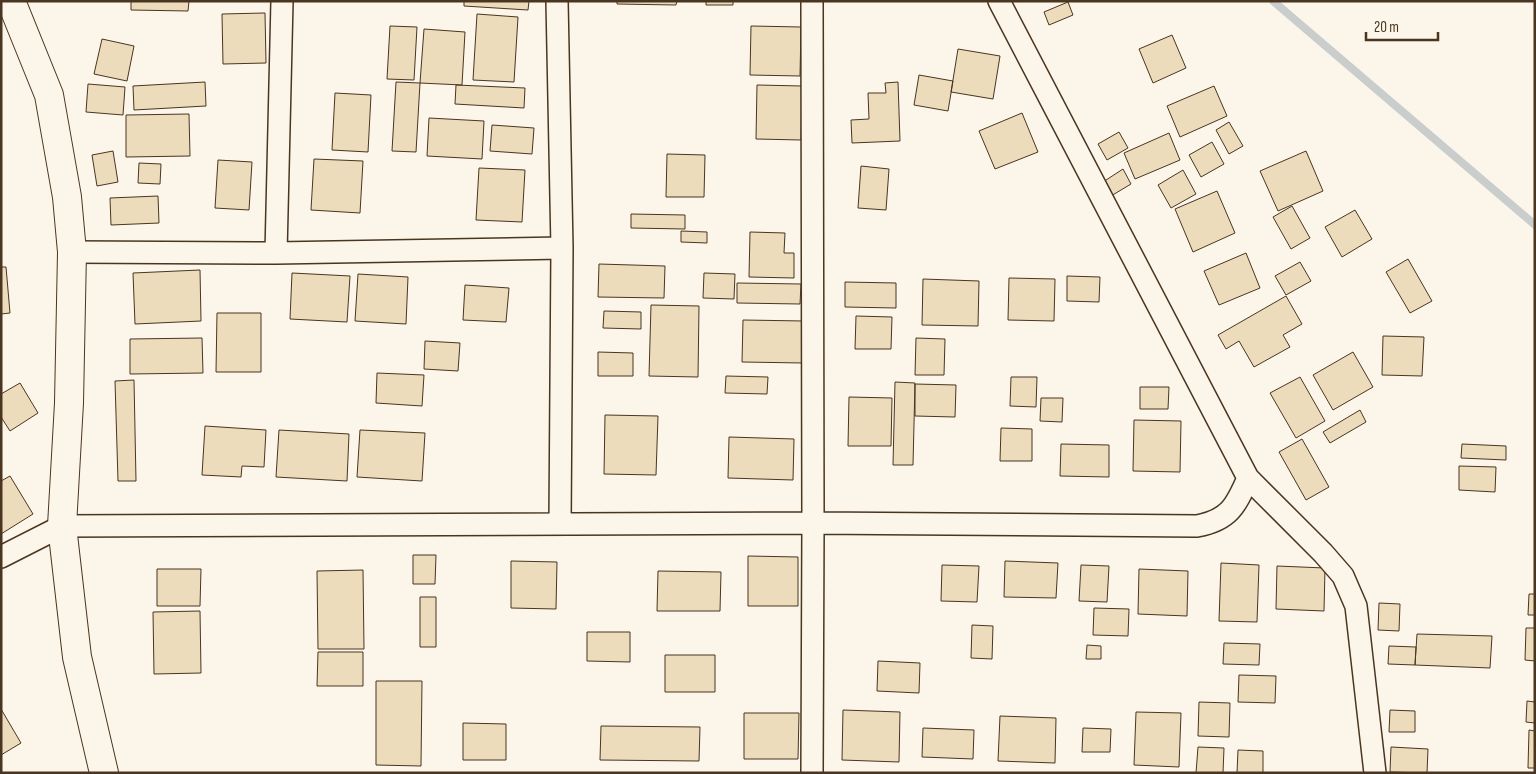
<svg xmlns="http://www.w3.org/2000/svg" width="1536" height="774" viewBox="0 0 1536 774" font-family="'Sofia Sans Condensed',sans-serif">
<rect width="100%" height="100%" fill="#fbf6e9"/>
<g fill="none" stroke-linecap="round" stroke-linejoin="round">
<path stroke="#c9cecd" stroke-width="8" d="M 1273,1 L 1535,225"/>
</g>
<path fill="#ecdcbc" stroke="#4a3520" d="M 131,1 L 189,1 L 188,11 L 131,10 Z
M 464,1 L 529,1 L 528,10 L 464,6 Z
M 617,1 L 677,1 L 676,5 L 617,4 Z
M 706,1 L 733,1 L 733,5 L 706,5 Z
M 1068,2 L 1073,15 L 1049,25 L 1044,12 Z
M 265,13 L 266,63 L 223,64 L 222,14 Z
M 477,14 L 518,17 L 514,82 L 473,80 Z
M 390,26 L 417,27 L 414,80 L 387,79 Z
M 751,26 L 801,27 L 800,76 L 750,75 Z
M 424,29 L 465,32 L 462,85 L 420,83 Z
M 1172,35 L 1186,68 L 1153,83 L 1139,49 Z
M 102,39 L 134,46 L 127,81 L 94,74 Z
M 958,49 L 1000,56 L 993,99 L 951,92 Z
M 919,75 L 953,81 L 948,111 L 914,105 Z
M 205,82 L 206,106 L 134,110 L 133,86 Z
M 396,82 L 420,83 L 416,152 L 392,151 Z
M 898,82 L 900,141 L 852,143 L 851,120 L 869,119 L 868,93 L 886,93 L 885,83 Z
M 88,84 L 125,87 L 123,115 L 86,112 Z
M 456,85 L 525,88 L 524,108 L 455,104 Z
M 757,85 L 802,86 L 801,140 L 756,139 Z
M 1214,86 L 1227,116 L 1180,137 L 1167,106 Z
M 335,93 L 371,95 L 368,152 L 332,150 Z
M 1022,113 L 1038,152 L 995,169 L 979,131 Z
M 189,114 L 190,156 L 126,157 L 126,115 Z
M 429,118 L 484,121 L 482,159 L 427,156 Z
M 1229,122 L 1243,146 L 1229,154 L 1216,130 Z
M 492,125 L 534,128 L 532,154 L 490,151 Z
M 1119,132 L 1128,148 L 1107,160 L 1098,144 Z
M 1169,133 L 1180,160 L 1135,179 L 1124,153 Z
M 1212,142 L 1224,164 L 1201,177 L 1189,155 Z
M 113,151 L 118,182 L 97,186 L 92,155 Z
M 1306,151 L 1323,191 L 1278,211 L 1260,171 Z
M 667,154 L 705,155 L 704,197 L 666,197 Z
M 314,159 L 363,161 L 360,213 L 311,210 Z
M 218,160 L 252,162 L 249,210 L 215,208 Z
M 139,163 L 161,164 L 160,184 L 138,183 Z
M 861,166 L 889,169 L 886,210 L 858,208 Z
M 479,168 L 525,170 L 522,222 L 476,220 Z
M 1123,169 L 1131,184 L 1111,196 L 1103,182 Z
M 1183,170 L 1196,194 L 1171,208 L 1158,185 Z
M 1217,191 L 1235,233 L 1193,252 L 1175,209 Z
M 158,196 L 159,223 L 111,225 L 110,198 Z
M 1292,206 L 1310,238 L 1291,249 L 1273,217 Z
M 1355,210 L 1372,239 L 1342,257 L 1325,227 Z
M 631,214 L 685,215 L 685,229 L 631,228 Z
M 681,231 L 707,232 L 707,243 L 681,242 Z
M 750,232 L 785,233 L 784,253 L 794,253 L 794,278 L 749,277 Z
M 1246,253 L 1260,288 L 1219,305 L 1204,271 Z
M 1408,259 L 1432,301 L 1410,313 L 1386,272 Z
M 1300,262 L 1311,281 L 1286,295 L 1275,276 Z
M 599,264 L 665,266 L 664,298 L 598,297 Z
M 1,267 L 6,267 L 10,313 L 1,314 Z
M 200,270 L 201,321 L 135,324 L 133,273 Z
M 292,273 L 350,276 L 347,322 L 290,319 Z
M 704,273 L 735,274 L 734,299 L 703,298 Z
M 358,274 L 408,277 L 406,324 L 355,321 Z
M 1067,276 L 1100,277 L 1099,302 L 1067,301 Z
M 1009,278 L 1055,279 L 1054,321 L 1008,320 Z
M 923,279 L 979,281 L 978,326 L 922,325 Z
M 845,282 L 896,283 L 896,308 L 845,307 Z
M 737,283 L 801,284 L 800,304 L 737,303 Z
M 465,285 L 509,288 L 506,322 L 463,320 Z
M 1286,296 L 1302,324 L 1283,335 L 1290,347 L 1254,367 L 1239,341 L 1226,349 L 1218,335 Z
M 651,305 L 699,306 L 698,377 L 649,376 Z
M 604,311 L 641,312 L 641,329 L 603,328 Z
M 217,313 L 261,313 L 261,372 L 216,372 Z
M 856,316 L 892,317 L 891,349 L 855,349 Z
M 743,320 L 804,321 L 803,363 L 742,362 Z
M 1383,336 L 1424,337 L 1422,376 L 1382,375 Z
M 202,338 L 203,373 L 130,374 L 130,339 Z
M 916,338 L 945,339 L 944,375 L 915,375 Z
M 425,341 L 460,343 L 458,371 L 424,369 Z
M 598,352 L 633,353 L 633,376 L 598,376 Z
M 1353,352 L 1373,387 L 1333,410 L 1313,375 Z
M 377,373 L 424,375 L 422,406 L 376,403 Z
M 726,376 L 768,377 L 767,394 L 725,393 Z
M 1011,377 L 1037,377 L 1036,407 L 1010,406 Z
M 1300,377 L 1325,421 L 1296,438 L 1270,393 Z
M 134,380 L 136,481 L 118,481 L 115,381 Z
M 895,382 L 915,383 L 913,465 L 893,465 Z
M 20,383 L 38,413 L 10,431 L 1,417 L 1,394 Z
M 915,384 L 956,385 L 955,417 L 915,416 Z
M 1140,387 L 1169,387 L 1168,409 L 1140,409 Z
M 849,397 L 892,398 L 891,446 L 848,446 Z
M 1041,398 L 1063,398 L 1062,422 L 1040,421 Z
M 1360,410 L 1366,422 L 1330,443 L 1323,432 Z
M 605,415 L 658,416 L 656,475 L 604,474 Z
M 1134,420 L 1181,421 L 1180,472 L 1133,471 Z
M 205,426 L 266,430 L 264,467 L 242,466 L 241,477 L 202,475 Z
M 1001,428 L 1032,429 L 1032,461 L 1000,461 Z
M 279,430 L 349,434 L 347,481 L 276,477 Z
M 360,430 L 425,433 L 422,481 L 357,477 Z
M 729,437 L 794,439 L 793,480 L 728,478 Z
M 1302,439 L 1329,487 L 1306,500 L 1279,452 Z
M 1061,444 L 1109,445 L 1109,477 L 1060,476 Z
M 1462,444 L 1506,446 L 1506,460 L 1461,458 Z
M 1459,466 L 1496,467 L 1495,492 L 1459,490 Z
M 10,476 L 33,514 L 1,534 L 1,481 Z
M 413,555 L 436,555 L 435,584 L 413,584 Z
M 748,556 L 798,557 L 798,606 L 748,606 Z
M 511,561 L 557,562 L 556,609 L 511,608 Z
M 1005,561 L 1058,563 L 1056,598 L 1004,597 Z
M 1221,563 L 1259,565 L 1257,622 L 1219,621 Z
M 942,565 L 979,566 L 977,602 L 941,601 Z
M 1081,565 L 1109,566 L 1107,602 L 1079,601 Z
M 1277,566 L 1325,568 L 1324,611 L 1276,609 Z
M 157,569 L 201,569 L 200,606 L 157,606 Z
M 1139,569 L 1188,571 L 1187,616 L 1138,614 Z
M 363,570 L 364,649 L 318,649 L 317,571 Z
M 658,571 L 721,572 L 720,611 L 657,611 Z
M 1529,594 L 1535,594 L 1535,615 L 1528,615 Z
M 420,597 L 436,597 L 436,647 L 420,647 Z
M 1379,603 L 1400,604 L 1399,631 L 1378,630 Z
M 1094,608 L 1129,609 L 1128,636 L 1093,635 Z
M 200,611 L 201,673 L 154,674 L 153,612 Z
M 972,625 L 993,626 L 992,659 L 971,658 Z
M 1526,628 L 1535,628 L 1535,661 L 1525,660 Z
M 587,632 L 630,632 L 630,662 L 587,661 Z
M 1417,634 L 1492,636 L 1490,668 L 1415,665 Z
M 1224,643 L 1260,644 L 1259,665 L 1223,664 Z
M 1087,645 L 1101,646 L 1101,659 L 1086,659 Z
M 1389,646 L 1416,647 L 1415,665 L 1388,664 Z
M 318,652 L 363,652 L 363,686 L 317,686 Z
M 665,655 L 715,655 L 715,692 L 665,692 Z
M 878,661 L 920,663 L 919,693 L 877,691 Z
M 1239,675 L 1276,676 L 1275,703 L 1238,702 Z
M 376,681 L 422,681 L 421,766 L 376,765 Z
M 1527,701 L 1535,702 L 1535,723 L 1526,722 Z
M 1199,702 L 1230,703 L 1229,737 L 1198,736 Z
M 1,709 L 21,743 L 1,755 Z
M 843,710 L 900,712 L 899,762 L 842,760 Z
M 1390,710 L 1415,711 L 1415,732 L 1389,732 Z
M 1136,712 L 1181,713 L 1179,767 L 1134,765 Z
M 744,713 L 799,713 L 798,759 L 744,759 Z
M 1000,716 L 1056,718 L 1055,763 L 998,761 Z
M 463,723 L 506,724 L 506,760 L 463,760 Z
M 601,726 L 700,727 L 699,761 L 600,760 Z
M 923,728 L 974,730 L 973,759 L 922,757 Z
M 1083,728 L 1111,729 L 1110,752 L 1082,752 Z
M 1529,730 L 1535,731 L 1535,768 L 1528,768 Z
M 1198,747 L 1224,748 L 1223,773 L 1196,773 Z
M 1391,747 L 1428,749 L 1427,773 L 1390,772 Z
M 1238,750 L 1263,751 L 1263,773 L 1237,773 Z"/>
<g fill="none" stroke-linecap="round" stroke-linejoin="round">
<g stroke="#4a3520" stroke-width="24">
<path id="street" d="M 557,1 L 562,248 L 560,524
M 812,1 L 813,523 L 812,773
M 999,1 L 1248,478 L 1323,553 L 1343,576 L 1356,606 L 1375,773
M 72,252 L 276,253 L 562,248
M 276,253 L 282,1
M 1,557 L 62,526 L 813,523 L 1197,526 C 1229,520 1236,506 1248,478"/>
</g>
<g stroke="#4a3520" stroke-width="30">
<path id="secondary" d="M 11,1 L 49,95 L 67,197 L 72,252 L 69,403 L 62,526 L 77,657 L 104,773"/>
</g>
<use href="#street" stroke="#fbf6e9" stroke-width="21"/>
<use href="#secondary" stroke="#fbf6e9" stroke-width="28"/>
</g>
<rect width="1536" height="774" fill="none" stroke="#4a3520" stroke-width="5"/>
<path d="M1366 32v8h72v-8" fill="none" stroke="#4a3520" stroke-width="2.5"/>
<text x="1374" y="32" font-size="15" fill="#4a3520" stroke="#fbf6e9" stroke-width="4" paint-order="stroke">20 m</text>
</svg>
